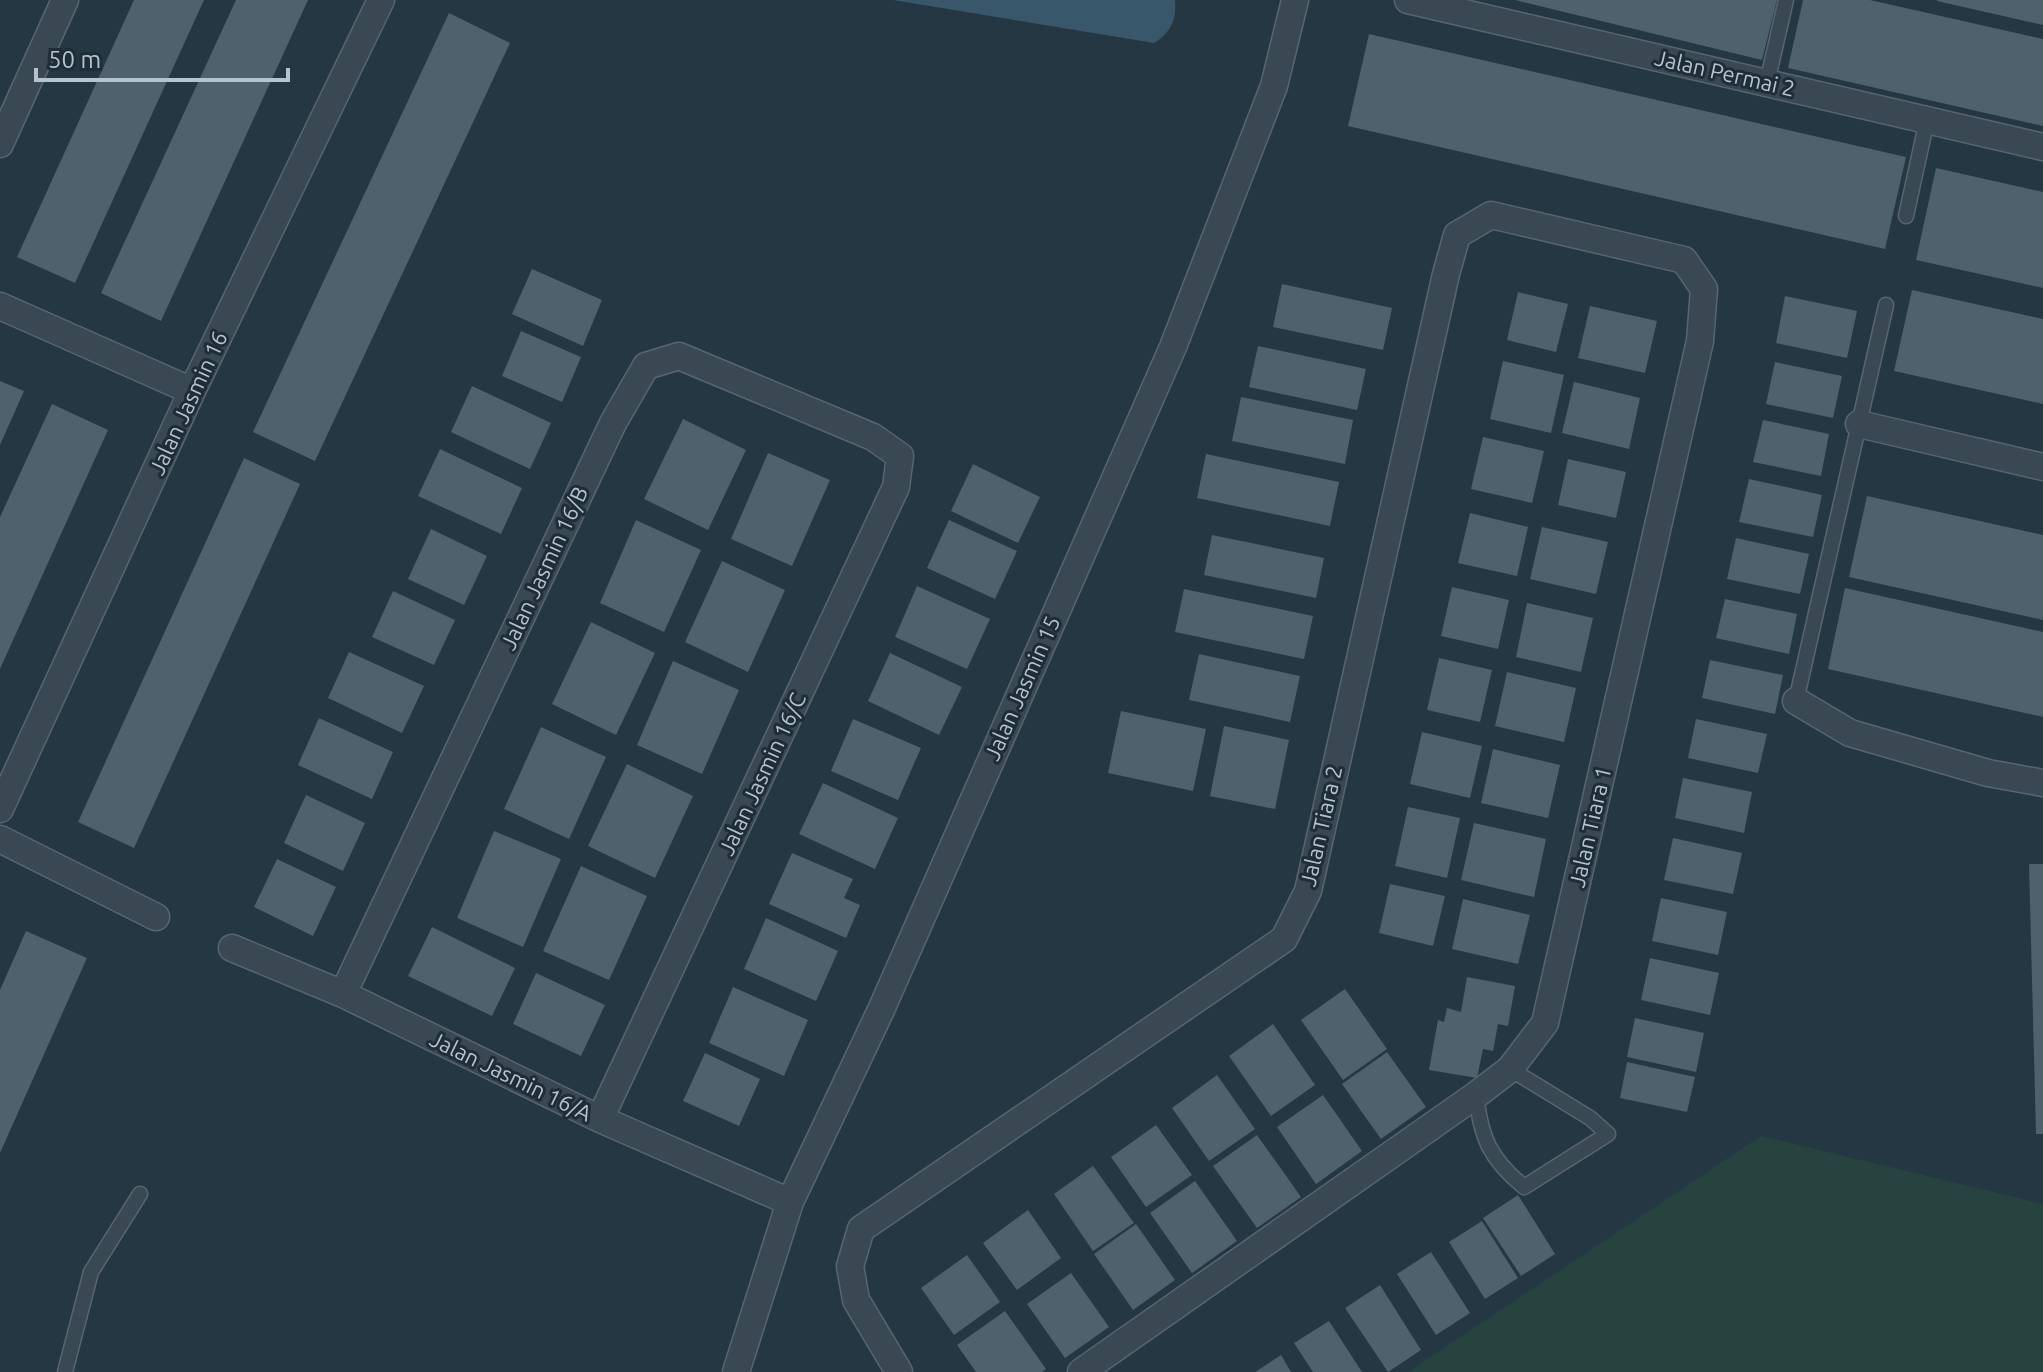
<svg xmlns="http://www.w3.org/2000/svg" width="2043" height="1372" viewBox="0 0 2043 1372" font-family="Ubuntu,sans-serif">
<rect width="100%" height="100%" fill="#253742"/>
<path fill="#274340" d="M 1761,1136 L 2043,1204 L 2043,1372 L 1408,1372 Z"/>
<path fill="#38576a" d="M 893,0 L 1175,0 C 1177,20 1170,33 1154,43 Z"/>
<path fill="#4e616d" d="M 134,0 L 204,0 L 75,283 L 17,257 Z
M 236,0 L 308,0 L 161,321 L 101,293 Z
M 1515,0 L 1777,0 L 1762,60 Z
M 1803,0 L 1870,0 L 2043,39 L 2043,126 L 1788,68 Z
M 1937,0 L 2043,0 L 2043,25 L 1937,1 Z
M 449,13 L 510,43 L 315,461 L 253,432 Z
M 1369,34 L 1906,157 L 1885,249 L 1348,126 Z
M 1936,168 L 2043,192 L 2043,288 L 1916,260 Z
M 532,269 L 602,300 L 583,346 L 512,314 Z
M 1282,284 L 1392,308 L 1383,350 L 1273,327 Z
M 1912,290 L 2043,319 L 2043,404 L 1894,371 Z
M 1518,292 L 1568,304 L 1556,352 L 1507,340 Z
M 1785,296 L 1857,311 L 1847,358 L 1776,343 Z
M 1590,306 L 1657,321 L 1645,373 L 1578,358 Z
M 521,331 L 581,357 L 562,402 L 502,376 Z
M 1258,346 L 1366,369 L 1357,410 L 1249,387 Z
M 1503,361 L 1564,375 L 1551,433 L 1490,419 Z
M 1775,362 L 1842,376 L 1833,418 L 1766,404 Z
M 0,381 L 24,391 L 0,445 Z
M 1574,382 L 1640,398 L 1629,449 L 1562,433 Z
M 472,386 L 551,423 L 530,469 L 451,432 Z
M 1241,397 L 1353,420 L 1345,464 L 1232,441 Z
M 52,404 L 108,430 L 0,669 L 0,517 Z
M 683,419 L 746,450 L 708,530 L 644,499 Z
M 1763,420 L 1829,434 L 1821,476 L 1753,462 Z
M 1483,437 L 1544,451 L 1532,503 L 1471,489 Z
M 440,449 L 522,488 L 501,534 L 418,496 Z
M 768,453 L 830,480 L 792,566 L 731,539 Z
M 1206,454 L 1339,482 L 1330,526 L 1197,498 Z
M 244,458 L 300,484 L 134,848 L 78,822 Z
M 1568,459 L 1626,472 L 1616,518 L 1558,505 Z
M 973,464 L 1040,497 L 1018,543 L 951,511 Z
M 1749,479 L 1822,495 L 1813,537 L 1739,522 Z
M 1867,496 L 2043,535 L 2043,620 L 1849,577 Z
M 1470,513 L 1528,527 L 1517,576 L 1458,563 Z
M 636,520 L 701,550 L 664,632 L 600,603 Z
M 949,520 L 1017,551 L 995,599 L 927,568 Z
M 1542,527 L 1608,542 L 1596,594 L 1530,579 Z
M 431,529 L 487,556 L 464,605 L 408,579 Z
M 1212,535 L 1324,558 L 1316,598 L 1204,575 Z
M 1736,538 L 1809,554 L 1800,594 L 1727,579 Z
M 722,561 L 785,590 L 748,672 L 685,642 Z
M 917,586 L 990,619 L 967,669 L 895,637 Z
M 1452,587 L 1509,600 L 1498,649 L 1441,636 Z
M 1845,588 L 2043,632 L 2043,717 L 1828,669 Z
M 1184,589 L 1313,616 L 1304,659 L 1175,632 Z
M 393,591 L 455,620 L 434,665 L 372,637 Z
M 1725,599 L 1797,614 L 1789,654 L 1716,638 Z
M 1527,603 L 1593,618 L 1581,672 L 1516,657 Z
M 591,622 L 655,653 L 616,735 L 552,704 Z
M 349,652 L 424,686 L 402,733 L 328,698 Z
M 890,653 L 962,687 L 939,735 L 868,701 Z
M 1199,654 L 1300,676 L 1290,722 L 1189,700 Z
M 1439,658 L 1492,670 L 1480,722 L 1427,710 Z
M 1710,660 L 1783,675 L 1775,714 L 1702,698 Z
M 673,661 L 739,690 L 702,774 L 637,745 Z
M 1507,672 L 1576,688 L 1564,742 L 1495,726 Z
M 1121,711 L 1206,729 L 1193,791 L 1108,773 Z
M 319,718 L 393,752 L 372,799 L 298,765 Z
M 853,719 L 921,748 L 898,800 L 831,771 Z
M 1696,719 L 1767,734 L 1758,773 L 1688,758 Z
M 1224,726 L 1289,740 L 1275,809 L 1210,796 Z
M 541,727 L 606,757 L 569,839 L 504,809 Z
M 1422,732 L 1482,746 L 1470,798 L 1410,784 Z
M 1493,749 L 1560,765 L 1548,818 L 1481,803 Z
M 627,764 L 693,796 L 655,878 L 588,846 Z
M 1683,778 L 1752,792 L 1744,833 L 1675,818 Z
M 823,783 L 898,818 L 875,869 L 799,834 Z
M 306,795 L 365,823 L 343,871 L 284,843 Z
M 1408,807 L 1460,818 L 1447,878 L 1395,866 Z
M 1474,823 L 1546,839 L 1534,897 L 1461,880 Z
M 494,831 L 561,859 L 523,947 L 457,918 Z
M 1673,838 L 1742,853 L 1733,894 L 1664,880 Z
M 792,853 L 853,879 L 844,898 L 860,905 L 846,938 L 769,904 Z
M 277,859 L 336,887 L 313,936 L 254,907 Z
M 2029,864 L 2043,864 L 2043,1134 L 2036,1134 Z
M 581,866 L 647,896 L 609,980 L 543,951 Z
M 1390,884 L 1445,896 L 1433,946 L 1379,933 Z
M 1661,898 L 1727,912 L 1718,955 L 1652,941 Z
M 1463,899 L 1530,915 L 1518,964 L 1452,949 Z
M 766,918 L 838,951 L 816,1001 L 744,969 Z
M 432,927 L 515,968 L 492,1016 L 408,976 Z
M 26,931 L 87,958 L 0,1153 L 0,990 Z
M 1650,958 L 1719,973 L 1710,1015 L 1641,1000 Z
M 536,973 L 605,1005 L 581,1056 L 513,1024 Z
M 1467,977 L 1515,986 L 1508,1026 L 1498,1024 L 1493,1051 L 1483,1049 L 1477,1078 L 1429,1070 L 1438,1020 L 1444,1022 L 1447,1008 L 1461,1012 Z
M 733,987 L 808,1020 L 784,1076 L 709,1043 Z
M 1345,989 L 1387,1049 L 1343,1080 L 1301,1020 Z
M 1635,1018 L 1704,1033 L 1696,1072 L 1627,1057 Z
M 1273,1024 L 1315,1085 L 1271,1116 L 1229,1056 Z
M 1387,1052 L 1426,1107 L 1381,1139 L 1342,1084 Z
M 705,1053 L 760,1079 L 739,1126 L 683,1101 Z
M 1627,1062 L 1695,1077 L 1687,1112 L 1620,1098 Z
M 1217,1075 L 1255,1129 L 1209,1161 L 1172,1108 Z
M 1323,1095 L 1362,1151 L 1316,1184 L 1277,1127 Z
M 1156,1125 L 1192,1175 L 1146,1207 L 1111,1157 Z
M 1257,1135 L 1301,1197 L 1257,1228 L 1213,1166 Z
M 1093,1166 L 1134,1223 L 1093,1251 L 1054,1194 Z
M 1195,1181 L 1237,1241 L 1192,1273 L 1150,1213 Z
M 1518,1195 L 1555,1254 L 1521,1276 L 1483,1218 Z
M 1028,1210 L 1061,1258 L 1017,1290 L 983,1243 Z
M 1482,1221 L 1518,1278 L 1485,1299 L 1449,1242 Z
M 1136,1224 L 1175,1280 L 1133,1310 L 1094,1254 Z
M 1431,1252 L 1470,1313 L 1436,1335 L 1397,1274 Z
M 967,1255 L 1000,1302 L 954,1335 L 921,1288 Z
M 1071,1273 L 1109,1327 L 1065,1358 L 1027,1304 Z
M 1380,1285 L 1421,1350 L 1388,1372 L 1345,1308 Z
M 1005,1311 L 1046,1369 L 1042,1372 L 976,1372 L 957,1345 Z
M 1329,1321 L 1362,1372 L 1313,1372 L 1294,1343 Z
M 1281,1355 L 1291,1372 L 1255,1372 Z"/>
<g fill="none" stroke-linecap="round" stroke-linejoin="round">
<g stroke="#57666f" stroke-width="17">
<path id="lane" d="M 1767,83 L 1786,0
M 1906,216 L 1927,120
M 1796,701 L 1886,305
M 1476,1095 C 1481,1138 1490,1159 1524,1187 L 1608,1134 L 1590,1118 L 1510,1069
M 65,1372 L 91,1272 L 140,1194"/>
</g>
<g stroke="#57666f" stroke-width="29">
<path id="street" d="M 1408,0 L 2043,147
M 0,144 L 65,0
M 0,306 L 192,391
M 1859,424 L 2043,467
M 1796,701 L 1850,733 L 1988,773 L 2043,783
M 0,809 L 192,391 L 381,0
M 0,839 L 156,917
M 232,948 L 343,994 L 600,1119 L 790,1202
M 343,994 L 613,423 L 646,366 L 679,356 L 873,437 L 900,456 L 896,487 L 600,1119
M 736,1372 L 790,1202 L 881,1010 L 1173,347 L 1274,86 L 1295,0
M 899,1372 L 856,1300 L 850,1266 L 861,1229 L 1284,939 L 1308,891 L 1446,274 L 1457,235 L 1491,215 L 1684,260 L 1704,289 L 1700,341 L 1545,1023 L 1510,1069 L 1476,1095 L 1081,1372"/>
</g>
<use href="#lane" stroke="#394852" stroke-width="14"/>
<use href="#street" stroke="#394852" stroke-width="26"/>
</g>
<g text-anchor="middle" stroke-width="6" stroke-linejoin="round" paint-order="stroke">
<g font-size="22" fill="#b6c3cc" stroke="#1e2d37">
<text transform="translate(1725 73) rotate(13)" y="8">Jalan Permai 2</text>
<text transform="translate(188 403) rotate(-65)" y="8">Jalan Jasmin 16</text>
<text transform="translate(544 568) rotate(-65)" y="8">Jalan Jasmin 16/B</text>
<text transform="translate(1022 688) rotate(-66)" y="8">Jalan Jasmin 15</text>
<text transform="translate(762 774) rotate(-65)" y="8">Jalan Jasmin 16/C</text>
<text transform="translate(1321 826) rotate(-77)" y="8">Jalan Tiara 2</text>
<text transform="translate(1590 827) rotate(-77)" y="8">Jalan Tiara 1</text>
<text transform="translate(511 1076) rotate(26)" y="8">Jalan Jasmin 16/A</text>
</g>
</g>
<path d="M36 68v12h252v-12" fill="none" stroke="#b6c3cc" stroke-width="4"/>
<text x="48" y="68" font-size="24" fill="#b6c3cc" stroke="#1e2d37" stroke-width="6" paint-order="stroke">50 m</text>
</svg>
